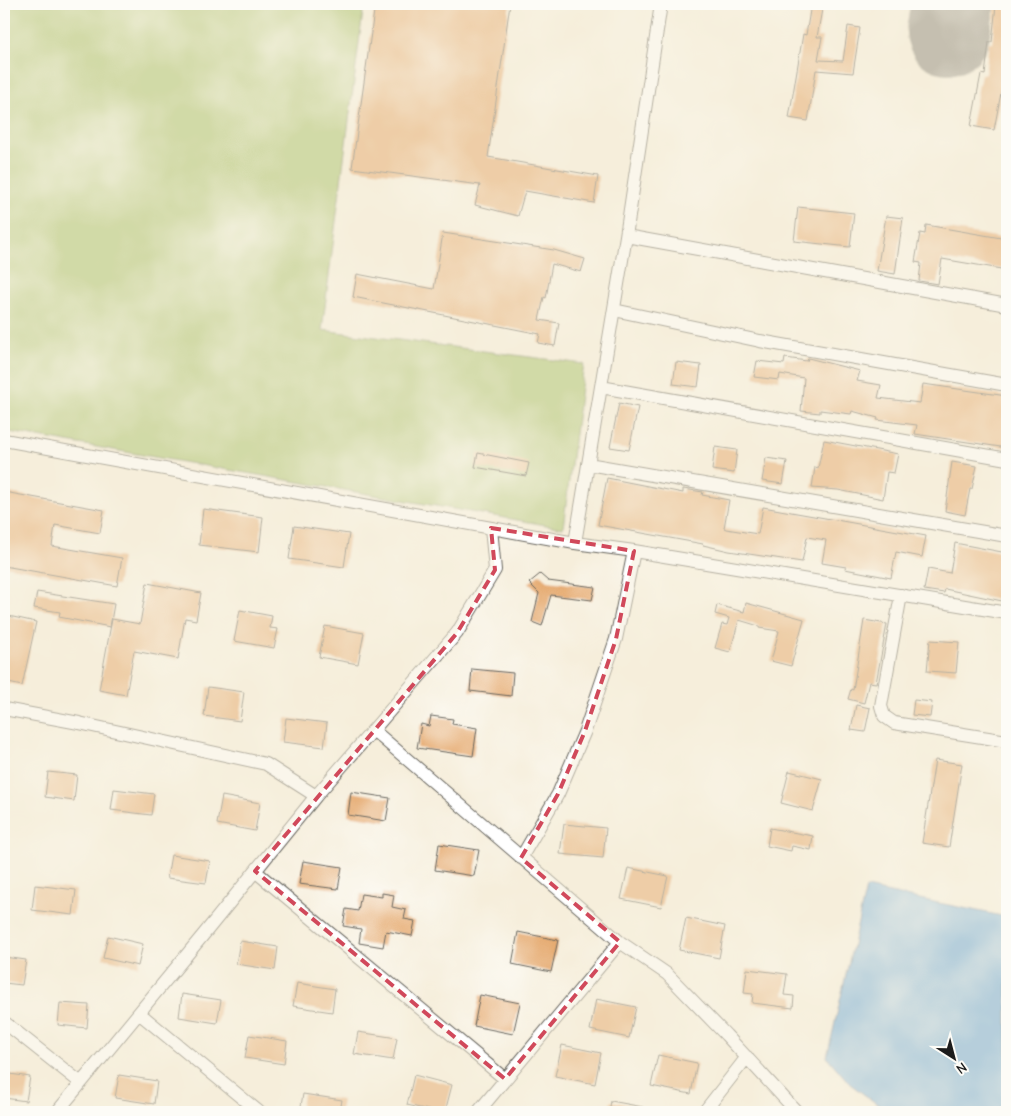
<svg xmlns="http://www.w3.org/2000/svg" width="1011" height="1116" viewBox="0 0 1011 1116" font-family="'Comic Neue',sans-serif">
<rect width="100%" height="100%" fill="#fdfcf7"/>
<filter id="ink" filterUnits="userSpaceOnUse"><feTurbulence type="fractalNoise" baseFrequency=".02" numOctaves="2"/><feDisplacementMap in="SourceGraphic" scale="10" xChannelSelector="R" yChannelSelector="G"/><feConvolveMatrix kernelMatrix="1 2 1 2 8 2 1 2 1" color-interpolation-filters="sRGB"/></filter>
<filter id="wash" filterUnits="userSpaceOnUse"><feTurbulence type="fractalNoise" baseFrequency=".0096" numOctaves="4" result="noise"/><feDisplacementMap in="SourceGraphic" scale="20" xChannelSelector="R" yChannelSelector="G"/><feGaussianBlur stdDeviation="1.12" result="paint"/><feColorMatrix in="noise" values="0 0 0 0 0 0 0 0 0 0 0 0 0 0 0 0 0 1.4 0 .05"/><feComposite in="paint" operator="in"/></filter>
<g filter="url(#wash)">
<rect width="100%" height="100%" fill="#f6eedb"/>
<path fill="#a5c067" stroke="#606e42" d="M 4,4 L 364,4 L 322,330 L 584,364 L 563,528 L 4,431 Z"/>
<path fill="#68a7db" stroke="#42627c" d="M 866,888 L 1007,917 L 1007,1101 L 994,1112 L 888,1112 L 850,1084 L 827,1057 Z"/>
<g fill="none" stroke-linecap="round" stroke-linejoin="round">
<path stroke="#89857c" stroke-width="84" d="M 948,32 L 953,4"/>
</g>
<g id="blocks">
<path fill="#e4a568" d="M 375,4 L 510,4 L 488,157 L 598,176 L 594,203 L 525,191 L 518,216 L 475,205 L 480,185 L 352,168 Z
M 811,4 L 823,4 L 817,37 L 822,37 L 818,60 L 843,61 L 848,26 L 860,28 L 853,73 L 816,70 L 808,121 L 789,118 L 803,34 L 806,35 Z
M 996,5 L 1007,6 L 1007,61 L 994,130 L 971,126 L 981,74 L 985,75 L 989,42 L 992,42 Z
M 798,207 L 854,213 L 850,247 L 794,241 Z
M 886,216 L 903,218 L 895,274 L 877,271 Z
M 926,225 L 1007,239 L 1007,270 L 942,259 L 938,284 L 919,281 L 921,263 L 915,262 L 920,233 L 925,234 Z
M 443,233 L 554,250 L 585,259 L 581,272 L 552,264 L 546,298 L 544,297 L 539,320 L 559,323 L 555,346 L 538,343 L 540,334 L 353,297 L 357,274 L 434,289 Z
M 785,358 L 807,361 L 808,358 L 860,371 L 857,381 L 881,385 L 878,398 L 920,403 L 923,384 L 1007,396 L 1007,448 L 915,434 L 917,425 L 877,420 L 878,418 L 852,411 L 851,414 L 820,410 L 820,413 L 801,411 L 804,378 L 780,374 L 779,380 L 754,377 L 757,361 L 784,364 Z
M 676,362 L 701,365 L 698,387 L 673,384 Z
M 619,403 L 638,407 L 629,450 L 610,447 Z
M 824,440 L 898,454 L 894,473 L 887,472 L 883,499 L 838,490 L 812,488 L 815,467 L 818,468 Z
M 715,447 L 737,450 L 734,473 L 712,470 Z
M 478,453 L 529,463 L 526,476 L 475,467 Z
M 766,458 L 787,461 L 783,484 L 762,481 Z
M 952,462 L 977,466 L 972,489 L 970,489 L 965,515 L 945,511 Z
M 607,478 L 683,493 L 683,489 L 703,492 L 702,495 L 729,500 L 724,528 L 726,529 L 758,534 L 763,507 L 926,536 L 922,557 L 896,552 L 891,578 L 845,569 L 846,567 L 822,563 L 826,540 L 807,537 L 802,562 L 729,551 L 703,545 L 703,544 L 598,525 Z
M 4,492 L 104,510 L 100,533 L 55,525 L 52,546 L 122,558 L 117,586 L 4,566 Z
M 203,509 L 263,517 L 259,552 L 199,545 Z
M 294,526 L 349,534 L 344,567 L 289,559 Z
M 955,543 L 1007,553 L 1007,602 L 945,589 L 944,593 L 924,590 L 928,569 L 950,573 Z
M 540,574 L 548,581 L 595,587 L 592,600 L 551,595 L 542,626 L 532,622 L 539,593 L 529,583 Z
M 147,583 L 201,593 L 196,620 L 185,618 L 178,659 L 134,651 L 126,695 L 99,690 L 112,619 L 140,624 Z
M 37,592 L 114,604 L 110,627 L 59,617 L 60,612 L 34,608 Z
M 746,603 L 804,619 L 791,666 L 771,661 L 779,631 L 759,628 L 759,626 L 739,620 L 730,652 L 715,648 L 722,624 L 727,625 L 729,618 L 715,614 L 717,605 L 744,612 Z
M 240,610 L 272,616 L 270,628 L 278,629 L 274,648 L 234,641 Z
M 4,615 L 36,622 L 22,686 L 4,682 L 4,655 L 6,646 L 4,645 Z
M 864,620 L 887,624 L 876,683 L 869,682 L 864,703 L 848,699 L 851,689 L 853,690 Z
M 325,626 L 364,633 L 358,664 L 319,657 Z
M 930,640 L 959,642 L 956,673 L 927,671 Z
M 472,669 L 513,673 L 511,696 L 470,691 Z
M 208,687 L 244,692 L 240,721 L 204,716 Z
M 914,700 L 932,702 L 930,717 L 912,715 Z
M 856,705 L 870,708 L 865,732 L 851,730 Z
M 431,716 L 453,719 L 452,724 L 477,728 L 473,756 L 417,748 L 421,724 L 429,726 Z
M 286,718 L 327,723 L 324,747 L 283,742 Z
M 935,760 L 962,764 L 949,847 L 922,843 Z
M 789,771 L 822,779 L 813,811 L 781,803 Z
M 48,772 L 77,775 L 74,801 L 45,797 Z
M 114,789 L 154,794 L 151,815 L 111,810 Z
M 351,792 L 390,798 L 386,821 L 348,815 Z
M 222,796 L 260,803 L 255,831 L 217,824 Z
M 564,824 L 606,828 L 603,858 L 560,854 Z
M 770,828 L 813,836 L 811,850 L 792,846 L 791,851 L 767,846 Z
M 439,844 L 479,850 L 474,876 L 435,870 Z
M 171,855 L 210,861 L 206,883 L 167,878 Z
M 303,861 L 342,867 L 338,889 L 299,884 Z
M 628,868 L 668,876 L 661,907 L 621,899 Z
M 35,885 L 76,890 L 73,915 L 32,910 Z
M 382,893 L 394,895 L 392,907 L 406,910 L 404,919 L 415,921 L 412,936 L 386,931 L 383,947 L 359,943 L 361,929 L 343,926 L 346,909 L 358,911 L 361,894 L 382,897 Z
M 686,918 L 725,926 L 719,958 L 679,950 Z
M 518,932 L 558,940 L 551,972 L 512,964 Z
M 108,936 L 143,944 L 138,966 L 103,958 Z
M 240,941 L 278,947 L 275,970 L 236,964 Z
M 4,957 L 26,960 L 22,985 L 4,983 Z
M 747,969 L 787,974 L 784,995 L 794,996 L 793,1008 L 752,1003 L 753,994 L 744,993 Z
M 297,983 L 335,989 L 332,1012 L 293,1006 Z
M 182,994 L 221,1000 L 217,1023 L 179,1017 Z
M 480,995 L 520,1003 L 513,1034 L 474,1026 Z
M 596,999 L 636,1007 L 629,1038 L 590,1030 Z
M 60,1003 L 89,1005 L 87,1028 L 58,1025 Z
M 358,1032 L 397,1038 L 393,1060 L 354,1054 Z
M 249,1035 L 287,1041 L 284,1064 L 245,1058 Z
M 562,1045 L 601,1053 L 595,1084 L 555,1076 Z
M 658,1055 L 697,1063 L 691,1094 L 651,1086 Z
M 4,1073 L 30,1077 L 26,1101 L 4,1098 Z
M 119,1075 L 157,1081 L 154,1104 L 115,1098 Z
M 414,1075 L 452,1085 L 445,1112 L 437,1112 L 407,1105 Z
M 303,1094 L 342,1100 L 340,1112 L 300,1112 Z
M 611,1101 L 643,1107 L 642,1112 L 609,1112 Z"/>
</g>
</g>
<g filter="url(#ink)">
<use href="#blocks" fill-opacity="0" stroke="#68665f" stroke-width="1"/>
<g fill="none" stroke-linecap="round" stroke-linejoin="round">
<g stroke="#68665f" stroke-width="14">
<path id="minor" d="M 626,236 L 1007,305
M 614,310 L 760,341 L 1007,385
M 601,387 L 1007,459
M 4,440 L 575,543 L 634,551 L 1007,613
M 588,464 L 1007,536
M 575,543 L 626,236 L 661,4
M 901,595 L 881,706 L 884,716 L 894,723 L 1007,741
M 4,709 L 79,723 L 266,764 L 316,796
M 373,730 L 620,942 L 667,974 L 726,1035 L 797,1112
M 521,858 L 558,794 L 585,731 L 616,639 L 634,551
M 255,871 L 505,1079
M 139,1013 L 259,1112
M 4,1022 L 81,1083
M 57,1112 L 204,934 L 316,796 L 457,633 L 495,570 L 491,528
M 478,1112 L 620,942
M 704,1112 L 747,1057"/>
</g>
<use href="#minor" stroke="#fff" stroke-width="12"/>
</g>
</g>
<path d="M0 0H1011V1116H0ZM 491,528 L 634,551 L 616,639 L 585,731 L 558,794 L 521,858 L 620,942 L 505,1079 L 255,871 L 457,633 L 495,570 Z" fill="#f6eedb" fill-opacity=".55" fill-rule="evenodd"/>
<path fill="none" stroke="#d1495b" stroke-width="4" stroke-dasharray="10 6" stroke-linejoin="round" d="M 491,528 L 634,551 L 616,639 L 585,731 L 558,794 L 521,858 L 620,942 L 505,1079 L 255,871 L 457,633 L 495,570 Z"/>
<rect width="1011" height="1116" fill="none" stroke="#fdfcf7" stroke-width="20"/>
<g transform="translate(954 1058) rotate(144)" stroke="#fdfcf7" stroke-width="4" paint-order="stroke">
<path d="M0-4L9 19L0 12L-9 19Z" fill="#1c1c1c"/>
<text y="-8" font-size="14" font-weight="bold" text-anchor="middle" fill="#1c1c1c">N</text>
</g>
</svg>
